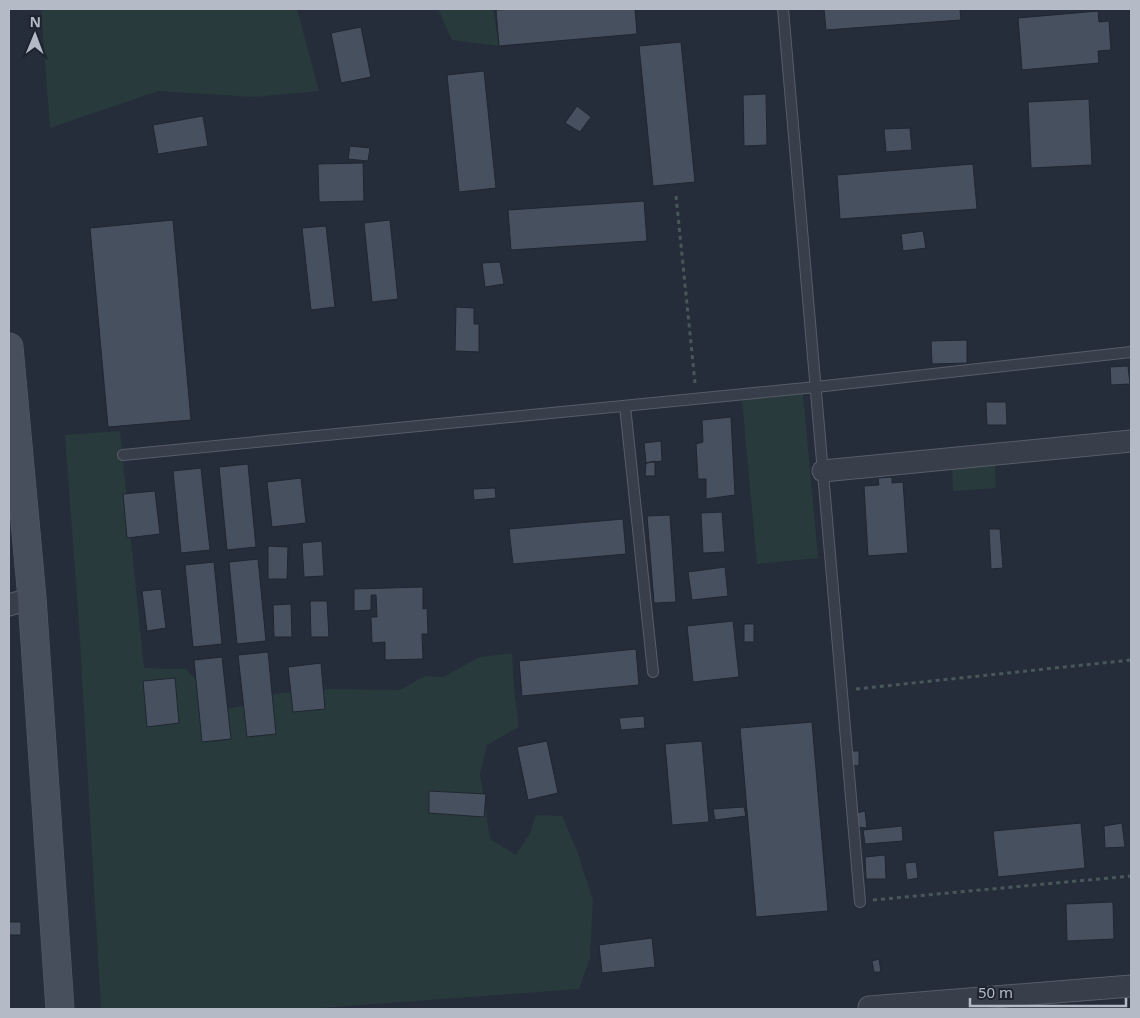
<svg xmlns="http://www.w3.org/2000/svg" width="1140" height="1018" viewBox="0 0 1140 1018" font-family="'Noto Sans',sans-serif">
<rect width="100%" height="100%" fill="#252d3a"/>
<path fill="#283a3c" d="M 41,9 L 297,9 L 319,91 L 254,97 L 158,91 L 50,128 Z
M 438,9 L 493,9 L 499,46 L 452,40 Z
M 803,394 L 818,558 L 757,564 L 742,400 Z
M 120,431 L 144,668 L 186,669 L 222,710 L 262,702 L 272,694 L 331,689 L 400,690 L 425,676 L 443,677 L 480,657 L 512,653 L 514,688 L 519,727 L 487,745 L 480,774 L 490,839 L 516,855 L 530,833 L 536,815 L 562,816 L 577,851 L 593,900 L 590,958 L 579,989 L 307,1009 L 101,1009 L 79,624 L 65,435 Z
M 995,465 L 996,488 L 953,491 L 952,468 Z"/>
<path fill="#47505e" stroke="#202631" d="M 512,9 L 635,9 L 637,34 L 499,46 L 496,10 Z
M 824,9 L 960,9 L 961,20 L 826,30 Z
M 1098,11 L 1099,22 L 1109,21 L 1111,50 L 1098,51 L 1099,63 L 1022,70 L 1018,18 Z
M 361,27 L 371,77 L 341,83 L 331,33 Z
M 681,42 L 695,182 L 653,186 L 639,46 Z
M 484,71 L 496,188 L 459,192 L 447,75 Z
M 766,94 L 767,145 L 744,146 L 743,95 Z
M 1089,99 L 1092,165 L 1031,168 L 1028,102 Z
M 577,106 L 591,117 L 580,132 L 565,123 Z
M 203,116 L 208,146 L 158,154 L 153,125 Z
M 910,128 L 912,150 L 886,152 L 884,129 Z
M 350,146 L 370,148 L 368,161 L 348,159 Z
M 363,163 L 364,201 L 319,202 L 318,164 Z
M 973,164 L 977,209 L 840,219 L 837,175 Z
M 644,201 L 647,241 L 511,250 L 508,210 Z
M 173,220 L 191,420 L 108,427 L 90,228 Z
M 390,220 L 398,299 L 372,302 L 364,223 Z
M 326,226 L 335,307 L 311,310 L 302,228 Z
M 923,231 L 926,248 L 903,251 L 901,234 Z
M 500,262 L 504,284 L 485,287 L 482,263 Z
M 456,307 L 474,308 L 474,324 L 479,324 L 479,352 L 455,351 Z
M 967,340 L 967,363 L 932,364 L 931,341 Z
M 1128,366 L 1130,384 L 1111,385 L 1110,367 Z
M 986,402 L 1006,402 L 1007,425 L 987,425 Z
M 731,417 L 735,495 L 706,499 L 706,479 L 698,479 L 696,444 L 703,442 L 702,420 Z
M 661,441 L 662,461 L 646,463 L 644,443 Z
M 655,461 L 655,476 L 645,476 L 646,463 Z
M 248,464 L 256,547 L 227,550 L 219,467 Z
M 201,468 L 210,550 L 181,553 L 173,471 Z
M 892,477 L 892,483 L 903,482 L 908,553 L 868,556 L 864,486 L 879,485 L 878,478 Z
M 301,478 L 306,523 L 272,527 L 267,482 Z
M 495,488 L 496,498 L 474,500 L 473,489 Z
M 155,491 L 160,534 L 127,538 L 123,494 Z
M 722,512 L 725,552 L 703,553 L 701,513 Z
M 670,515 L 676,602 L 654,603 L 647,516 Z
M 623,519 L 626,554 L 513,564 L 509,529 Z
M 989,529 L 1000,529 L 1003,568 L 991,569 Z
M 322,541 L 324,576 L 304,577 L 302,543 Z
M 268,546 L 288,547 L 287,579 L 268,579 Z
M 258,559 L 266,641 L 237,644 L 229,562 Z
M 214,562 L 222,644 L 193,647 L 185,565 Z
M 725,567 L 728,596 L 692,600 L 688,572 Z
M 423,587 L 423,609 L 427,608 L 428,634 L 422,634 L 423,659 L 385,660 L 385,642 L 372,643 L 371,617 L 377,617 L 376,595 L 371,595 L 371,610 L 354,611 L 354,589 Z
M 161,589 L 166,628 L 147,631 L 142,591 Z
M 310,601 L 327,601 L 329,637 L 311,637 Z
M 291,604 L 292,637 L 274,637 L 273,605 Z
M 733,621 L 739,677 L 693,682 L 687,626 Z
M 744,624 L 754,624 L 754,642 L 744,642 Z
M 636,649 L 639,685 L 522,696 L 519,661 Z
M 268,652 L 276,734 L 247,737 L 238,655 Z
M 222,657 L 231,739 L 202,742 L 194,660 Z
M 321,663 L 325,709 L 293,712 L 288,667 Z
M 175,678 L 179,723 L 147,727 L 143,681 Z
M 644,716 L 645,728 L 621,730 L 619,718 Z
M 812,722 L 828,911 L 756,917 L 740,728 Z
M 547,741 L 558,793 L 528,800 L 517,747 Z
M 702,741 L 709,822 L 672,825 L 665,744 Z
M 850,751 L 859,751 L 859,766 L 849,765 Z
M 429,791 L 486,794 L 484,817 L 429,813 Z
M 744,807 L 746,816 L 715,820 L 713,809 Z
M 865,811 L 867,828 L 858,827 L 856,813 Z
M 1081,823 L 1085,868 L 998,877 L 993,831 Z
M 1122,823 L 1125,847 L 1105,848 L 1104,826 Z
M 902,826 L 903,841 L 865,844 L 863,830 Z
M 885,855 L 886,879 L 866,879 L 865,857 Z
M 916,862 L 918,878 L 907,880 L 905,863 Z
M 1113,902 L 1114,939 L 1067,941 L 1066,904 Z
M 9,922 L 21,922 L 21,935 L 9,935 Z
M 652,938 L 655,967 L 602,973 L 599,945 Z
M 879,959 L 881,972 L 874,972 L 872,961 Z"/>
<g fill="none" stroke-linecap="round" stroke-linejoin="round">
<g stroke="#575d68" stroke-width="12">
<path id="service" d="M 783,9 L 860,902
M 625,406 L 653,672
M 123,455 L 816,387 L 1131,352"/>
</g>
<g stroke="#575d68" stroke-width="23">
<path id="minor" d="M 823,471 L 1131,441
M 9,605 L 32,598
M 869,1007 L 1131,986"/>
</g>
<g stroke="#575d68" stroke-width="29">
<path id="secondary" d="M 9,347 L 32,598 L 60,1009"/>
</g>
<path stroke="#47575a" stroke-width="3" stroke-dasharray="4 4" stroke-linecap="butt" d="M 676,196 L 695,383
M 856,689 L 1131,660
M 873,900 L 1131,876"/>
<use href="#service" stroke="#393f4a" stroke-width="10"/>
<use href="#minor" stroke="#393f4a" stroke-width="21"/>
<use href="#secondary" stroke="#474f5d" stroke-width="28"/>
</g>
<rect width="1140" height="1018" fill="none" stroke="#b4bac6" stroke-width="20"/>
<g transform="translate(35 35) rotate(1)" stroke="#1e242f" stroke-width="4" paint-order="stroke">
<path d="M0-4L9 19L0 12L-9 19Z" fill="#b4bac6"/>
<text y="-8" font-size="14" font-weight="bold" text-anchor="middle" fill="#b4bac6">N</text>
</g>
<path d="M970 998v8h156v-8" fill="none" stroke="#b4bac6" stroke-width="2.5"/>
<text x="978" y="998" font-size="15" fill="#b4bac6" stroke="#1e242f" stroke-width="4" paint-order="stroke">50 m</text>
</svg>
